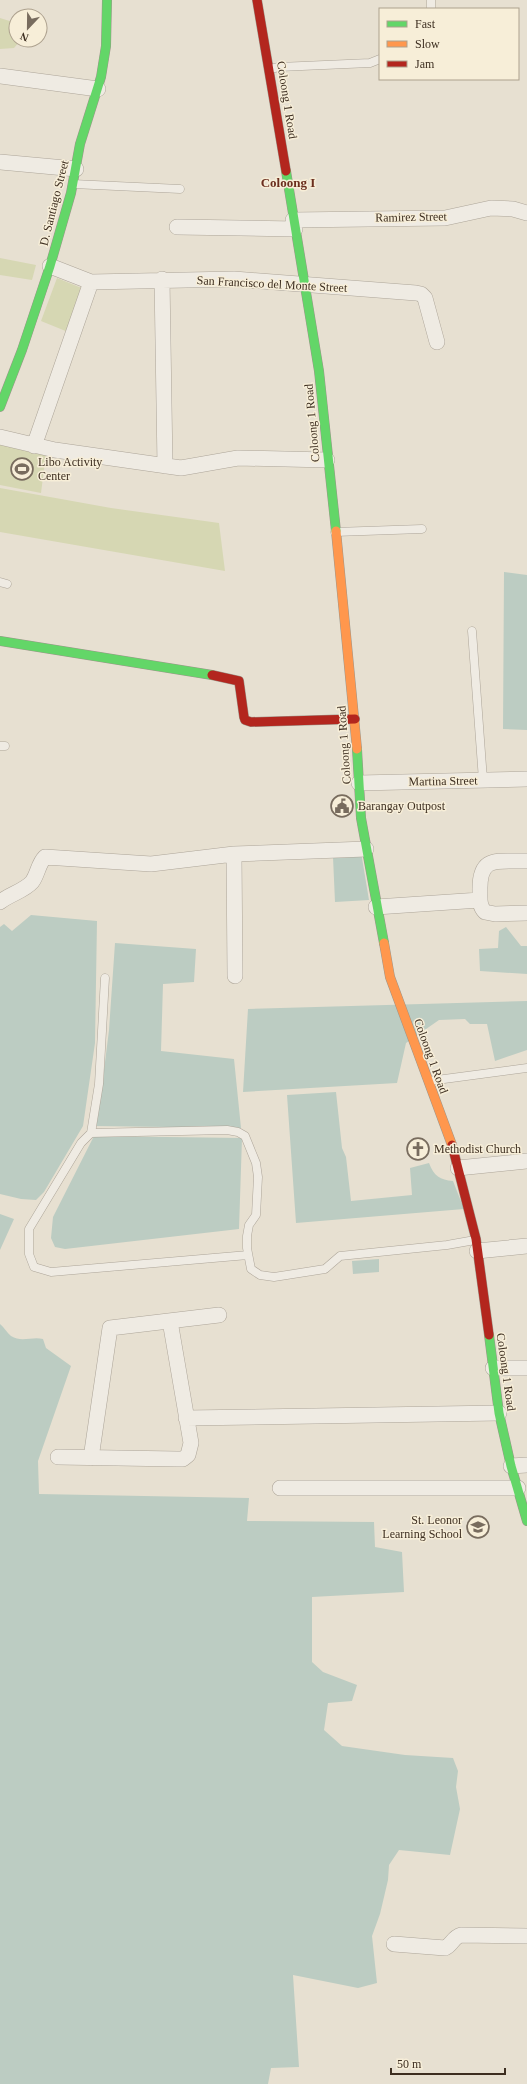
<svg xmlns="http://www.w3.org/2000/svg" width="527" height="2084" viewBox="0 0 527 2084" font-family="'Times New Roman',serif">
<rect width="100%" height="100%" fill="#e7e0d1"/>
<path fill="#d6d7b3" d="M 0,18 L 16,23 L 16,40 L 20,41 L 14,48 L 0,49 Z
M 0,258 L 36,265 L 32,280 L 0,275 Z
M 57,278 L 84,289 L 68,332 L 41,321 Z
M 0,443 L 46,454 L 41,493 L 0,485 Z
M 0,488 L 111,508 L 219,523 L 225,571 L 0,532 Z"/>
<path fill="#bcccc2" d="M 504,572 L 527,575 L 527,730 L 503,729 Z
M 361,852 L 369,900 L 335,902 L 333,857 Z
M 31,915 L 97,921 L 95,1043 L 83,1126 L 44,1192 L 36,1200 L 21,1199 L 0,1194 L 0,927 L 4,924 L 12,931 Z
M 506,927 L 521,946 L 527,946 L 527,974 L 480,971 L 479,949 L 498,948 L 499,931 Z
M 115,943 L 196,949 L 194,982 L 163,984 L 161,1051 L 234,1059 L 241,1128 L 93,1126 L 102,1086 L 109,1030 Z
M 527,1001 L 527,1050 L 495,1061 L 487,1024 L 470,1024 L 465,1019 L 439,1020 L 406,1043 L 397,1083 L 243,1092 L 248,1009 Z
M 336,1092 L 342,1148 L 346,1157 L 351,1201 L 412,1195 L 410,1168 L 429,1163 C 434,1176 440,1180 453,1181 L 464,1209 L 296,1223 L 287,1095 Z
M 94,1136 L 242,1138 L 239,1229 L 65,1249 L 55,1247 L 51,1238 L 53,1217 Z
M 0,1214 L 14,1219 L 0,1250 Z
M 379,1259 L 379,1272 L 353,1274 L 352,1261 Z
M 0,1324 C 4,1327 7,1333 11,1336 C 22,1343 32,1336 43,1339 L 46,1348 L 71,1366 L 38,1461 L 39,1494 L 249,1498 L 247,1521 L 374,1522 L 375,1547 L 402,1552 L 404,1592 L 312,1597 L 312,1662 L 323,1672 L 357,1685 L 352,1701 L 328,1703 L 324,1730 L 342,1746 L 405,1755 L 453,1758 L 458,1771 L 456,1787 L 460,1809 L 450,1855 L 399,1850 L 389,1865 L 388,1880 L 380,1914 L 372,1936 L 377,1983 L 358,1988 L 293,1975 L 299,2067 L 271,2068 L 268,2084 L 0,2084 Z"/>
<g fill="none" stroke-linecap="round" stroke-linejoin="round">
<g stroke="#ada599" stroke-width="9">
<path id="lane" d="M 431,0 L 431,9
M 270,69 L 279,67 L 370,63 L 380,59
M 73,184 L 180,189
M 335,532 L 422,529
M 0,582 L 7,584
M 472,631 L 483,780
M 0,746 L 5,746
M 429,1081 L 527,1068
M 91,1133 L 99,1084 L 105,978
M 248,1255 L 51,1272 L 34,1267 L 29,1254 L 29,1229 L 81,1143 L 91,1133 L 227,1130 L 238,1132 L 245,1136 L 256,1163 L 258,1177 L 256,1215 L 249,1225 L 247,1236 L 247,1248 L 251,1269 L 260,1275 L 274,1277 L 325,1269 L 340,1256 L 447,1245 L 475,1240"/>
</g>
<g stroke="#ada599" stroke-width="16">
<path id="street" d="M 0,76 L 98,89
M 0,162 L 76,169
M 293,220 L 445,218 L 491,208 L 513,209 L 527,213
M 177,227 L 295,229
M 50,266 L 91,282 L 234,279 L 416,293 L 421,294 L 425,298 L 437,342
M 162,279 L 165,466
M 0,437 L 55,450 L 181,468 L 238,458 L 327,460
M 34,446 L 91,282
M 359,783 L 527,779
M 234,854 L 235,976
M 527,861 C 498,862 479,854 480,891 C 480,899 479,906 485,912 L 495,914 L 527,913
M 0,902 C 10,894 24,891 32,882 C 38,874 38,864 45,857 L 151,864 L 234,854 L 366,849
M 376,907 L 480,900
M 458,1168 L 527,1161
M 477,1251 L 527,1246
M 493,1368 L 527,1368
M 186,1418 L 499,1413
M 58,1457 L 177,1459 L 183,1459 L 188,1455 L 191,1443 L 170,1321
M 91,1458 L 110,1328 L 219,1315
M 511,1466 L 527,1465
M 280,1488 L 518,1488
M 394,1944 L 445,1948 C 452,1945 453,1937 461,1935 L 527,1936"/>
</g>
<g stroke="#9c958a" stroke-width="10">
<path id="fast" d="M 286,171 L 319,371 L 336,531
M 0,407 L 22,350 L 50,266 L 71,193 L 80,144 L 101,77 L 106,46 L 107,0
M 0,641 L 212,675
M 357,749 L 361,818 L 384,943
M 489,1335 L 499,1413 L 511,1466 L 527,1521"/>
</g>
<g stroke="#9c958a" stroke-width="10">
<path id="slow" d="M 336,531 L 357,749
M 384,943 L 390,977 L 452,1145"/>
</g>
<g stroke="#9c958a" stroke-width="10">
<path id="jam" d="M 257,0 L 286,171
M 212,675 L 239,681 L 244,717 L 245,720 L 251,722 L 355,719
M 452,1145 L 476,1239 L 489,1335"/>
</g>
<use href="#lane" stroke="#efebe3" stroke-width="8"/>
<use href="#street" stroke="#efebe3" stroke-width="15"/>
<use href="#fast" stroke="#63d668" stroke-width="9"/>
<use href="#slow" stroke="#ff974d" stroke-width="9"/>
<use href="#jam" stroke="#b3261e" stroke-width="9"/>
</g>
<defs>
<g id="stadium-ring" transform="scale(1.15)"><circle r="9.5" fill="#f7eed8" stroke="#786c5e" stroke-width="1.5"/><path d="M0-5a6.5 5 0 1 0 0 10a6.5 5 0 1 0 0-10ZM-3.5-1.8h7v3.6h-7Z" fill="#786c5e"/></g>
<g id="civic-ring" transform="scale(1.15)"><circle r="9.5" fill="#f7eed8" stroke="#786c5e" stroke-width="1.5"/><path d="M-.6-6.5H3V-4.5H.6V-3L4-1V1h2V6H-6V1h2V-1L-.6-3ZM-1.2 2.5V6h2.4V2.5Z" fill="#786c5e"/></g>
<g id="church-ring" transform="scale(1.15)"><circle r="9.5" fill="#f7eed8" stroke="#786c5e" stroke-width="1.5"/><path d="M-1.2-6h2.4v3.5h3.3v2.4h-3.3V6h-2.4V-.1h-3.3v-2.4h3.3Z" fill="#786c5e"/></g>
<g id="school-ring" transform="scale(1.15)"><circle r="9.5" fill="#f7eed8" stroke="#786c5e" stroke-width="1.5"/><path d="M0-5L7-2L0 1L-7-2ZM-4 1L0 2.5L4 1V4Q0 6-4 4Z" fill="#786c5e"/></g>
</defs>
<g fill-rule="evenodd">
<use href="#stadium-ring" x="22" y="469"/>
<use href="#civic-ring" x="342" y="806"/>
<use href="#church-ring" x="418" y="1149"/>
<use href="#school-ring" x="478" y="1527"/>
</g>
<g text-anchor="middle" stroke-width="3" stroke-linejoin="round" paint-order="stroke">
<g font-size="12" fill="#3d2e20" stroke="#f7eed8">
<text transform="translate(287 100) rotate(81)" y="4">Coloong 1 Road</text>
<text transform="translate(54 203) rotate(-76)" y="4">D. Santiago Street</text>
<text transform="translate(411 217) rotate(-1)" y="4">Ramirez Street</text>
<text transform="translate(272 284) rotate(3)" y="4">San Francisco del Monte Street</text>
<text transform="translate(312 423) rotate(-95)" y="4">Coloong 1 Road</text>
<text transform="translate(344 745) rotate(-94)" y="4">Coloong 1 Road</text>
<text transform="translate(443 781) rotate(-1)" y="4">Martina Street</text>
<text transform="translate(431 1056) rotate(70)" y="4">Coloong 1 Road</text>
<text transform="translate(506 1372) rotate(82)" y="4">Coloong 1 Road</text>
</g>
<g font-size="12" fill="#3d2e20" stroke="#f7eed8" text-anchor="start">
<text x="38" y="466">Libo Activity<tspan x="38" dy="14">Center</tspan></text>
<text x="358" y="810">Barangay Outpost</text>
<text x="434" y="1153">Methodist Church</text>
<text x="462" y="1524" text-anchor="end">St. Leonor<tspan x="462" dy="14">Learning School</tspan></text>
</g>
<g font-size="13" font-weight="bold" fill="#6b2e1e" stroke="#f7eed8">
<text x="288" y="187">Coloong I</text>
</g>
</g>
<rect x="379" y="8" width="140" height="72" fill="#f7eed8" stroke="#ada18e"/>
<rect x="387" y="21" width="20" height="6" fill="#63d668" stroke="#ada18e"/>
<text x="415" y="28" font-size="12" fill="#3d2e20">Fast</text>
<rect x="387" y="41" width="20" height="6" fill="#ff974d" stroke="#ada18e"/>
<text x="415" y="48" font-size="12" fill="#3d2e20">Slow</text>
<rect x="387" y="61" width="20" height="6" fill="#b3261e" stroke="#ada18e"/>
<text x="415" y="68" font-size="12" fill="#3d2e20">Jam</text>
<g transform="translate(28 28) rotate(202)"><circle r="19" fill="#f7eed8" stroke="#ada18e"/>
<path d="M0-3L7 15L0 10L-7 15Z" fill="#786c5e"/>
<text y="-6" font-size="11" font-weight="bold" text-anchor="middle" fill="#3d2e20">N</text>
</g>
<path d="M391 2068v6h114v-6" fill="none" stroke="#3d2e20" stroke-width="2"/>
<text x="397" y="2068" font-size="12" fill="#3d2e20" stroke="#f7eed8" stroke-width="3" paint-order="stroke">50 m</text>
</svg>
